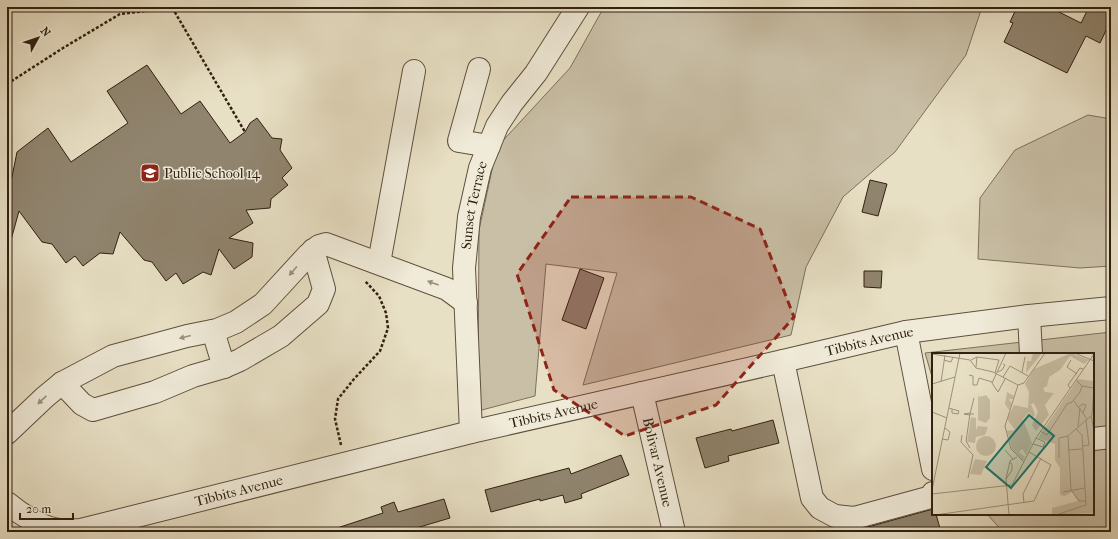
<svg xmlns="http://www.w3.org/2000/svg" width="1118" height="539" viewBox="0 0 1118 539" font-family="'IM FELL French Canon',serif">
<rect width="100%" height="100%" fill="#e8e0c5"/>
<filter id="stains"><feTurbulence type="fractalNoise" baseFrequency=".005" numOctaves="4"/><feColorMatrix values="0 0 0 0 .2 0 0 0 0 .09 0 0 0 0 .02 0 0 0 .5 -.17"/></filter>
<radialGradient id="worn" r=".72"><stop offset=".6" stop-color="#630" stop-opacity="0"/><stop offset="1" stop-color="#630" stop-opacity=".3"/></radialGradient>
<path fill="#c9bfa6" stroke="#7c705b" d="M 604,7 L 982,7 L 966,55 L 895,152 L 843,197 L 806,267 L 791,335 L 583,385 L 617,273 L 546,264 L 535,396 L 478,411 L 479,230 L 497,147 L 570,68 Z
M 1088,115 L 1111,119 L 1111,266 L 1080,268 L 978,259 L 980,198 L 1015,150 Z
M 1111,332 L 1111,532 L 1003,532 L 987,514 L 1093,514 L 1093,354 L 933,354 L 933,380 L 925,353 Z"/>
<path fill="#90846e" stroke="#302010" d="M 1017,7 L 1049,7 L 1081,23 L 1089,7 L 1111,7 L 1111,20 L 1100,43 L 1086,36 L 1067,73 L 1004,42 L 1013,23 L 1010,22 Z
M 147,65 L 181,114 L 200,101 L 230,143 L 245,132 L 250,123 L 257,118 L 272,138 L 282,139 L 280,150 L 292,168 L 282,178 L 288,185 L 271,199 L 270,208 L 246,210 L 253,223 L 229,238 L 253,243 L 252,257 L 234,269 L 219,249 L 211,275 L 203,272 L 183,284 L 176,273 L 166,281 L 152,262 L 144,260 L 120,232 L 113,254 L 100,253 L 83,266 L 75,256 L 66,263 L 52,244 L 42,242 L 19,211 L 11,240 L 7,239 L 7,189 L 10,187 L 17,152 L 48,128 L 71,162 L 128,123 L 107,91 Z
M 870,180 L 887,184 L 878,216 L 862,212 Z
M 580,269 L 604,278 L 586,329 L 562,320 Z
M 864,271 L 882,271 L 881,288 L 864,287 Z
M 773,420 L 779,443 L 728,456 L 729,461 L 705,468 L 696,438 L 731,429 L 732,431 Z
M 621,455 L 629,475 L 581,494 L 582,498 L 565,503 L 563,495 L 540,501 L 540,499 L 491,512 L 485,490 L 569,468 L 571,474 Z
M 444,499 L 450,518 L 403,532 L 335,532 L 334,529 L 383,513 L 381,507 L 394,502 L 398,512 Z
M 933,509 L 933,514 L 936,514 L 941,532 L 858,532 L 857,530 Z"/>
<g fill="none" stroke-linecap="round" stroke-linejoin="round">
<g stroke="#5e503d" stroke-width="24">
<g id="minor">
<path d="M 479,69 L 459,141 L 489,146"/>
<path d="M 379,263 L 414,71"/>
<path d="M 1029,316 L 1031,354"/>
<path d="M 213,331 L 224,367"/>
<path d="M 906,332 L 933,469"/>
<path d="M 783,361 L 812,498 L 820,508 L 835,516 L 854,518 L 931,497 L 933,493"/>
<path d="M 62,383 L 82,404 L 93,410 L 155,392 L 193,376 L 224,367 L 240,360 L 281,336 L 318,304 L 324,289 L 313,250"/>
<path id="s1" d="M 642,393 L 674,532"/>
<path id="s2" d="M 471,432 L 464,268 L 469,217 L 480,168 L 497,126 L 512,103 L 536,73 L 578,7"/>
<path d="M 7,433 L 45,397 L 62,383 L 113,356 L 187,336 L 217,330 L 236,322 L 263,304 L 308,255 L 319,246 L 326,244 L 447,289 L 466,303"/>
<path d="M 1093,439 L 1111,437"/>
<path id="s3" d="M 7,503 C 20,514 42,528 59,530 C 66,531 74,530 81,530 L 471,432 L 783,361 L 906,332 L 1029,316 L 1111,308"/>
</g>
</g>
<path stroke="#302010" stroke-width="2.5" stroke-dasharray="3 2" stroke-linecap="butt" d="M 144,7 L 146,11 L 173,9 L 245,132
M 7,84 L 63,48 L 120,14 L 146,11
M 341,445 L 335,419 L 338,399 L 354,379 L 380,351 L 388,328 L 386,313 L 379,296 L 365,281"/>
<use href="#minor" stroke="#f0ebd9" stroke-width="22"/>
</g>
<defs><path id="oneway-solid" d="M-6-.8H1V-3.2L6.5 0L1 3.2V.8H-6Z"/></defs>
<g fill="#9a907f">
<use href="#oneway-solid" transform="translate(293 271) rotate(131)"/>
<use href="#oneway-solid" transform="translate(433 283) rotate(-160)"/>
<use href="#oneway-solid" transform="translate(185 337) rotate(166)"/>
<use href="#oneway-solid" transform="translate(42 400) rotate(137)"/>
</g>
<path fill="#8f2418" fill-opacity="0.2" stroke="#8f2418" stroke-width="3" stroke-dasharray="8 5" stroke-linejoin="round" d="M 571,197 L 691,197 L 760,229 L 794,317 L 716,405 L 625,436 L 554,390 L 517,274 Z"/>
<defs>
<g id="school-square" transform="scale(1)"><rect x="-9" y="-9" width="18" height="18" rx="4" fill="#8f2418" stroke="#f0ebd9"/><path d="M0-5L7-2L0 1L-7-2ZM-4 1L0 2.5L4 1V4Q0 6-4 4Z" fill="#fff"/></g>
</defs>
<g fill-rule="evenodd">
<use href="#school-square" x="150" y="173"/>
</g>
<g text-anchor="middle" stroke-width="3" stroke-linejoin="round" paint-order="stroke">
<g font-size="14" fill="#302010" stroke="#f0ebd9" text-anchor="start">
<text x="164" y="178">Public School 14</text>
</g>
<g font-size="14" fill="#302010" stroke="#f0ebd9">
<text dy="5" stroke="none"><textPath href="#s2" startOffset="228">Sunset Terrace</textPath></text>
<text dy="5" stroke="none"><textPath href="#s3" startOffset="892">Tibbits Avenue</textPath></text>
<text dy="5" stroke="none"><textPath href="#s3" startOffset="568">Tibbits Avenue</textPath></text>
<text dy="5" stroke="none"><textPath href="#s1" startOffset="71">Bolivar Avenue</textPath></text>
<text dy="5" stroke="none"><textPath href="#s3" startOffset="244">Tibbits Avenue</textPath></text>
</g>
</g>
<g transform="translate(932 353)">
<rect width="162" height="162" fill="#e8e0c5"/>
<path d="M 101,0 L 110,0 L 94,20 L 95,8 L 99,8 ZM 139,0 L 157,7 L 152,11 L 138,3 L 128,17 L 117,24 L 115,33 L 111,35 L 113,39 L 122,40 L 113,52 L 117,62 L 104,78 L 100,72 L 106,59 L 102,50 L 99,51 L 103,62 L 101,64 L 97,59 L 91,66 L 100,90 L 94,102 L 90,96 L 87,99 L 93,104 L 91,108 L 80,96 L 75,78 L 83,77 L 75,66 L 82,52 L 96,55 L 97,39 L 93,31 L 102,16 ZM 146,26 L 162,28 L 162,160 L 120,162 L 120,155 L 146,148 L 140,139 L 133,143 L 128,142 L 128,115 L 123,107 L 123,91 L 106,85 ZM 75,39 L 82,43 L 81,46 L 77,46 L 80,51 L 77,57 L 73,51 ZM 46,41 L 47,44 L 54,42 L 58,47 L 58,65 L 54,70 L 46,67 ZM 39,64 L 44,65 L 44,77 L 46,73 L 56,74 L 53,82 L 44,84 L 43,90 L 35,89 ZM44 93a10 10 0 1 1 20 0a10 10 0 1 1-20 0ZM 43,106 L 55,108 L 49,122 L 38,121 Z" fill="#c9bfa6"/>
<path fill="none" stroke="#9e937d" stroke-width="1" d="M 0,1 L 38,7 L 44,15 L 61,19 L 86,32M 145,1 L 162,8M 45,4 L 67,7 L 63,20M 12,7 L 19,9 L 21,4M 39,7 L 45,4 L 44,14M 139,7 L 135,14 L 145,21M 66,19 L 70,17 L 73,12 L 71,11M 90,19 L 93,4M 37,22 L 41,23 L 41,32 L 45,32 L 47,25 L 60,29M 71,24 L 78,13 L 96,23M 73,26 L 66,39 L 60,30 L 74,0M 9,29 L 13,2M 0,31 L 23,24M 86,32 L 73,73 L 79,96 L 92,109M 86,32 L 92,30 L 113,0M 138,35 L 136,32 L 148,15 L 151,16M 142,48 L 155,66M 147,54 L 151,51 L 154,52 L 151,60M 17,55 L 20,56 L 20,60 L 26,61 L 27,58 L 20,56M 0,59 L 15,65M 38,61 L 42,45M 38,62 L 32,61 L 38,60M 159,63 L 162,77M 146,74 L 148,55M 108,78 L 115,82 L 135,51 L 140,49 L 148,39 L 150,33 L 144,27M 30,82 L 29,89 L 41,102 L 36,125M 136,83 L 139,137 L 147,148 L 154,148M 10,86 L 16,87 L 18,79 L 13,75M 101,91 L 111,94 L 113,89 L 104,85M 150,93 L 157,92 L 154,67M 38,95 L 34,88 L 38,61 L 42,61M 73,97 L 81,106M 136,97 L 150,96M 127,105 L 127,85 L 136,83 L 160,62 L 162,35 L 150,33M 74,126 L 80,117 L 80,111 L 77,109M 0,137 L 28,0M 131,139 L 153,135M 0,141 L 80,132 L 104,85 L 162,1M 92,150 L 91,141 L 109,105M 3,162 L 102,148 L 119,112 L 97,99M 77,162 L 74,126 L 78,108 L 85,104M 124,162 L 154,152 L 150,82 L 144,76"/>
<path fill="#0f766e" fill-opacity="0.15" stroke="#0f766e" stroke-width="2" d="M 97,62 L 122,83 L 79,135 L 54,114 Z"/>
<rect width="162" height="162" fill="none" stroke="#302010" stroke-width="2"/>
</g>
<rect width="1118" height="539" fill="none" stroke="#e8e0c5" stroke-width="24"/>
<rect x="8" y="8" width="1102" height="523" fill="none" stroke="#302010" stroke-width="2"/>
<rect x="12" y="12" width="1094" height="515" fill="none" stroke="#302010"/>
<g transform="translate(38 38) rotate(50)" stroke="#f0ebd9" stroke-width="3" paint-order="stroke">
<path d="M0-3L7 15L0 10L-7 15Z" fill="#302010"/>
<text y="-6" font-size="11" font-weight="bold" text-anchor="middle" fill="#302010">N</text>
</g>
<path d="M20 513v6h53v-6" fill="none" stroke="#302010" stroke-width="2"/>
<text x="26" y="513" font-size="12" fill="#302010" stroke="#f0ebd9" stroke-width="3" paint-order="stroke">20 m</text>
<rect width="100%" height="100%" filter="url(#stains)"/>
<rect width="100%" height="100%" fill="url(#worn)"/>
</svg>
